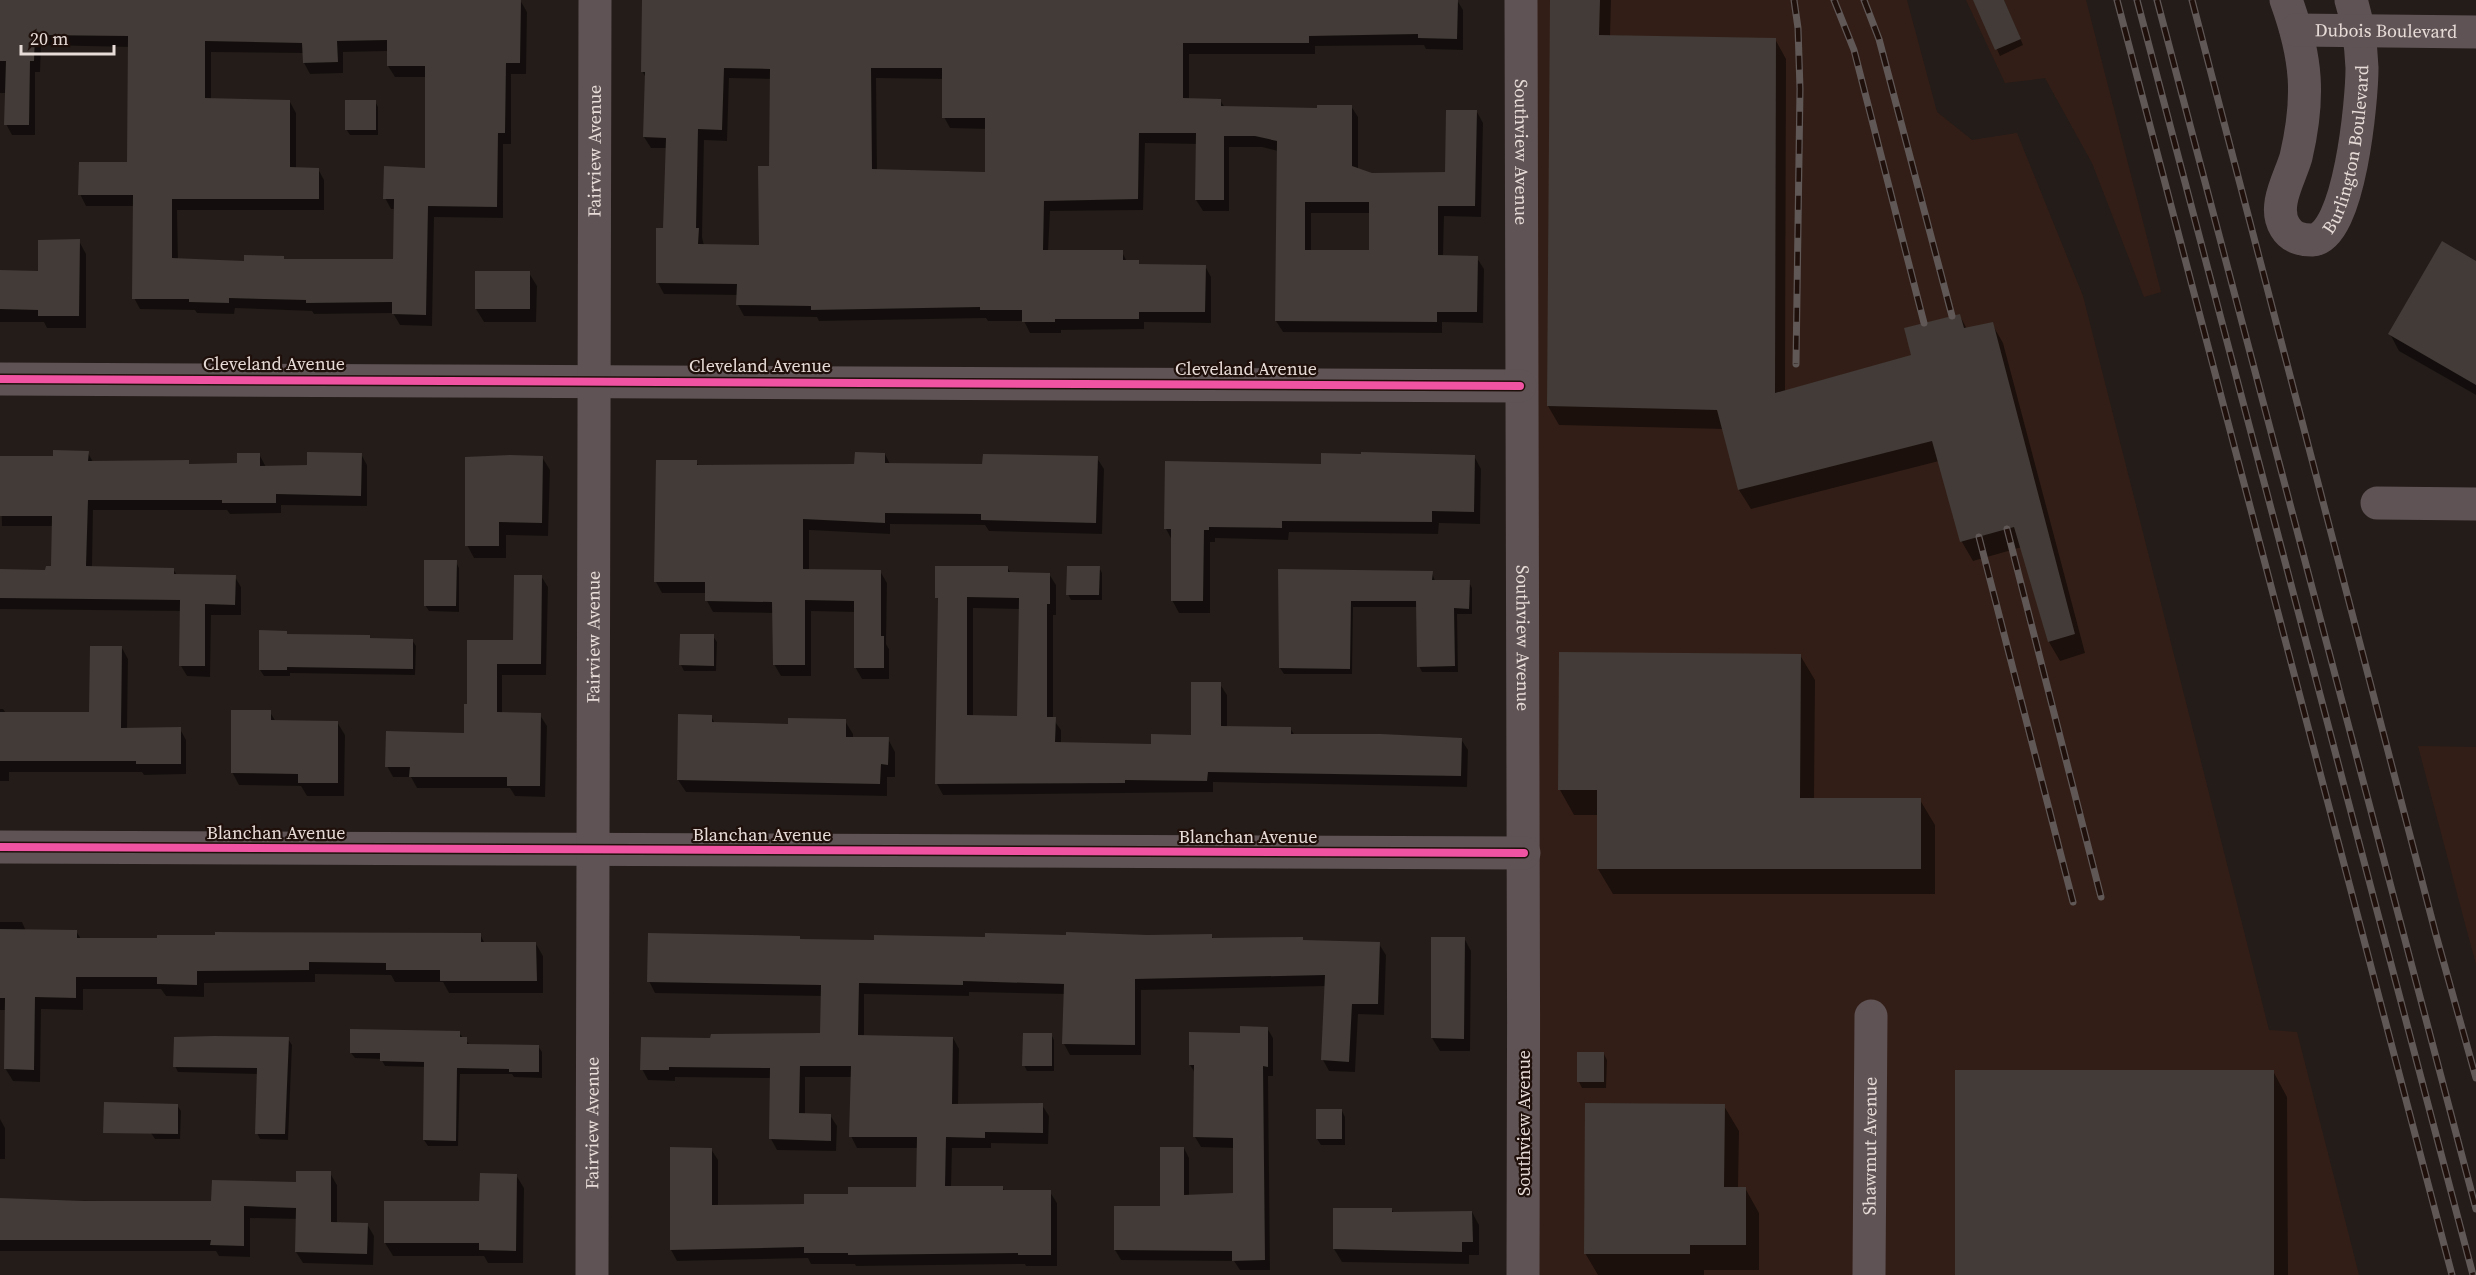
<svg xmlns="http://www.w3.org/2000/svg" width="2476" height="1275" viewBox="0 0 2476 1275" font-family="'Source Serif 4',serif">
<rect width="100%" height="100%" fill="#241c19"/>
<path fill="#331e17" d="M 1536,0 L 1907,0 L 1937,112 L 1972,140 L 2017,133 L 2083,296 L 2269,1030 L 2297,1032 L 2359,1275 L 1534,1275 Z
M 1966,0 L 2086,0 L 2161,292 L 2144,297 L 2092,163 L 2045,78 L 2005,83 Z
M 2418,746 L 2476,747 L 2476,964 L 2467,931 Z"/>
<path fill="#0007" fill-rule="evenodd" d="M 0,0 L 520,0 L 527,12 L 526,74 L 511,74 L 511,144 L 503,144 L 503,218 L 434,217 L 432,326 L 400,325 L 393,313 L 314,314 L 312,311 L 235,308 L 234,314 L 197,313 L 195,310 L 140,309 L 134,298 L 134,206 L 86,206 L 80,194 L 129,163 L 130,47 L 41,45 L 40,72 L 35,72 L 35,135 L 12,135 L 6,124 L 7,93 L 0,93 ZM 388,51 L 388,66 L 395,77 L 427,77 L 426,169 L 385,198 L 391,209 L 395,209 L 394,260 L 245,262 L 178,260 L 177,210 L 324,210 L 324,180 L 318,169 L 296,169 L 296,113 L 290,102 L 211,100 L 211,52 L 304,53 L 304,63 L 310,74 L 343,73 L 343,52 Z
M 643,0 L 1457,0 L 1463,10 L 1463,50 L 1426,49 L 1424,45 L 1315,46 L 1315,54 L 1189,54 L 1189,100 L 1220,100 L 1225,108 L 1318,109 L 1351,106 L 1358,117 L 1358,169 L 1372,174 L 1446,173 L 1477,112 L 1483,123 L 1481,217 L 1444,216 L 1443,257 L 1477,258 L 1484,269 L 1483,323 L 1442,322 L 1442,333 L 1283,332 L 1276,321 L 1278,151 L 1262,147 L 1229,147 L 1229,211 L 1203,211 L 1196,200 L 1197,144 L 1145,143 L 1143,210 L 1050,211 L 1048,252 L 1122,252 L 1127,262 L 1138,261 L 1140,266 L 1205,266 L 1211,277 L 1211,323 L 1144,322 L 1144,329 L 1061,330 L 1061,333 L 1030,333 L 1024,321 L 988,321 L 986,318 L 819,321 L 817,317 L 744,316 L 738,305 L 738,295 L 664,294 L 658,283 L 664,229 L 667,148 L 651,148 L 644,137 L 646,78 L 642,71 ZM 729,78 L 772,79 L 770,167 L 760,247 L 704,246 L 702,237 L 704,140 L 727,141 ZM 876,78 L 944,79 L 944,117 L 950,128 L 987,129 L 987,174 L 877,170 ZM 1311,213 L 1371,213 L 1371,252 L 1311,251 Z
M 1552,0 L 1611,0 L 1610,37 L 1775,39 L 1786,59 L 1785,392 L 1913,356 L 1960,316 L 1967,329 L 1992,324 L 2003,343 L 2085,653 L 2060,661 L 2049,642 L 2022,547 L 1973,561 L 1962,542 L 1939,461 L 1751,509 L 1739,490 L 1724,429 L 1559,425 L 1548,406 Z
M 1975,0 L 2004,0 L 2023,45 L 2000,56 Z
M 375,101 L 378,107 L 378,135 L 350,135 L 346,129 Z
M 79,241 L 86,254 L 86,328 L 47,328 L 44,322 L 0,322 L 0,272 L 40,272 Z
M 2476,263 L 2476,395 L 2399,351 L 2390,334 Z
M 529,273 L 537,286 L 536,322 L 484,322 L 476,309 Z
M 88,453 L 93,462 L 188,462 L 190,465 L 238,465 L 259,454 L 266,467 L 308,466 L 361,454 L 367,465 L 367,506 L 281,505 L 281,513 L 230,514 L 227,510 L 93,510 L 92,568 L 173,569 L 177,575 L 235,577 L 241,587 L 241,615 L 211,615 L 210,677 L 187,676 L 181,666 L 181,611 L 0,609 L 0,571 L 47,572 L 52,568 L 53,526 L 2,526 L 0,458 L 54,458 Z
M 885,454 L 890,464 L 984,466 L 1097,458 L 1104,469 L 1102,534 L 989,531 L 985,525 L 890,524 L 890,534 L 809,530 L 809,570 L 880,571 L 887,583 L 886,644 L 889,649 L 889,679 L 862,679 L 855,667 L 855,612 L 811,611 L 811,676 L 781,676 L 774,664 L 774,613 L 713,612 L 707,601 L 707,593 L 662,593 L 656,582 L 696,462 L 699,466 L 856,466 Z
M 1474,456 L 1481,469 L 1480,524 L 1439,523 L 1438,534 L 1289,532 L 1288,540 L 1215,538 L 1215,542 L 1210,542 L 1210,613 L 1179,613 L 1172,600 L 1172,540 L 1166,529 L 1322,465 Z
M 542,457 L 550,470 L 548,536 L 506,535 L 506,558 L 474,558 L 467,545 Z
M 456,562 L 459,568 L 459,612 L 429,611 L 425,605 Z
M 1099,567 L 1102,573 L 1102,600 L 1071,600 L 1068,594 Z
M 1008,568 L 1011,574 L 1049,574 L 1056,585 L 1056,615 L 1053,615 L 1053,719 L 1061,730 L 1061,744 L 1152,746 L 1193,737 L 1220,684 L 1227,695 L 1227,727 L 1290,728 L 1295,736 L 1461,739 L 1468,750 L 1467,787 L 1213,782 L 1213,792 L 943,795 L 937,784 L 939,601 L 937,597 ZM 973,608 L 1020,609 L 1018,717 L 973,716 Z
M 1280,570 L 1432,573 L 1435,581 L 1469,582 L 1472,588 L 1472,614 L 1457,614 L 1458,672 L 1422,672 L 1419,666 L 1418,607 L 1353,607 L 1352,674 L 1284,674 L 1280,668 Z
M 541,576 L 548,587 L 546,675 L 502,675 L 502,714 L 540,715 L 547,726 L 545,797 L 515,796 L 510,788 L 417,788 L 411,777 L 393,777 L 387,766 L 466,734 L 468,706 L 468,641 L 514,641 Z
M 286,632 L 288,636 L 370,637 L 371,640 L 412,640 L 416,646 L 415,675 L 290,673 L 290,676 L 264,676 L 260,670 Z
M 713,636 L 717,642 L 716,671 L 684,671 L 681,665 Z
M 122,648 L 128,659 L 127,730 L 180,729 L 186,740 L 186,774 L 144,775 L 142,772 L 9,772 L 9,781 L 0,781 L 0,709 L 3,709 L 6,713 L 91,713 Z
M 1800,655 L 1815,680 L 1814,799 L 1920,800 L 1935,825 L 1935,894 L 1613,894 L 1598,869 L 1598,815 L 1574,815 L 1560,790 Z
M 270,712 L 276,722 L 337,722 L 345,735 L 344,796 L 307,796 L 301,786 L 239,785 L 232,772 Z
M 711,716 L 715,724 L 790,725 L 845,721 L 853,734 L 853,738 L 888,739 L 895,752 L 895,777 L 887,777 L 887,796 L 686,792 L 678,780 Z
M 0,922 L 22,922 L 26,931 L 76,931 L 81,939 L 480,934 L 485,944 L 536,944 L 543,956 L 543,993 L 449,993 L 443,982 L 395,982 L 391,975 L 315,974 L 315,982 L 204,983 L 204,997 L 166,996 L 161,989 L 83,989 L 83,1010 L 41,1009 L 40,1082 L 13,1081 L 5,1068 L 6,1010 L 0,1010 Z
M 1211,935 L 1214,940 L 1302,939 L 1304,942 L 1379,944 L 1386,955 L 1384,1015 L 1358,1014 L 1355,1072 L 1329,1071 L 1323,1060 L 1326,986 L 1141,990 L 1141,1055 L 1070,1055 L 1064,1044 L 1065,994 L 969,992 L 969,996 L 864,994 L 864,1036 L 953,1038 L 959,1049 L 958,1106 L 1042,1105 L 1049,1116 L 1048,1144 L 991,1143 L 991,1148 L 952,1148 L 951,1187 L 1002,1187 L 1005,1191 L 1050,1192 L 1057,1203 L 1057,1266 L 1026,1266 L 1025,1264 L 856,1266 L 855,1264 L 811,1264 L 808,1258 L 677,1261 L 671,1250 L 711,1149 L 718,1160 L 718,1207 L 805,1206 L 849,1195 L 917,1189 L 918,1148 L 857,1148 L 851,1136 L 852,1077 L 805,1077 L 805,1115 L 830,1115 L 837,1126 L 836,1151 L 777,1150 L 771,1139 L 772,1078 L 675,1077 L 675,1081 L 648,1080 L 642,1069 L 712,1039 L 821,1034 L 822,996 L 655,993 L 649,981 L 801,941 L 875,942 Z
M 1464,938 L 1471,951 L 1470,1051 L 1440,1051 L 1432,1038 Z
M 1267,1028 L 1273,1038 L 1273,1076 L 1268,1076 L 1270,1270 L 1240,1270 L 1234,1261 L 1121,1260 L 1115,1250 L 1161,1207 L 1184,1148 L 1189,1158 L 1189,1196 L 1234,1194 L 1234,1148 L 1201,1147 L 1195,1137 L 1195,1073 L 1190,1065 L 1241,1034 Z
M 459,1033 L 470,1045 L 538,1046 L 542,1052 L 542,1078 L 514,1077 L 512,1074 L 460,1074 L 458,1146 L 428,1146 L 424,1140 L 426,1067 L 385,1066 L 381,1059 L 355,1058 L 351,1053 Z
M 1051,1034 L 1054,1040 L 1054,1071 L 1027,1071 L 1024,1065 Z
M 288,1039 L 292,1045 L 288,1140 L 260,1139 L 257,1133 L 258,1074 L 178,1072 L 175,1066 Z
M 1604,1054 L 1607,1060 L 1606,1088 L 1582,1088 L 1579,1082 Z
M 2273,1071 L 2287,1097 L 2288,1275 L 1956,1275 Z
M 177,1105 L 181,1111 L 180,1139 L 155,1139 L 151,1133 Z
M 1724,1106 L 1739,1131 L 1738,1188 L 1745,1188 L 1759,1213 L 1759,1270 L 1704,1270 L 1704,1275 L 1598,1275 L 1585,1253 Z
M 1342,1111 L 1345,1117 L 1345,1145 L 1321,1145 L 1317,1139 Z
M 0,1119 L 5,1128 L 5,1159 L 0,1159 Z
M 330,1173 L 337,1185 L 337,1224 L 367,1224 L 374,1236 L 373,1265 L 303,1263 L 296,1252 L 297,1219 L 250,1218 L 250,1257 L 219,1256 L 216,1251 L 0,1251 L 0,1200 L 213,1202 L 298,1183 Z
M 516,1175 L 524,1188 L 523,1263 L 488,1263 L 484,1256 L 393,1256 L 385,1243 L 481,1202 Z
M 1392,1210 L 1394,1213 L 1472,1212 L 1479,1225 L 1479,1255 L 1469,1255 L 1469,1264 L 1342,1262 L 1334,1249 Z"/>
<path fill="#423b37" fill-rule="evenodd" d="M 0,0 L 521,0 L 520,63 L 506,63 L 505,133 L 498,133 L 497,207 L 428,206 L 426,315 L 392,314 L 392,302 L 306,303 L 306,300 L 229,298 L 229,303 L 189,302 L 189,299 L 132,299 L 133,195 L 78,195 L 79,162 L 127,162 L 128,36 L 35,35 L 34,61 L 30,61 L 29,125 L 4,125 L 6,61 L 0,61 ZM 387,40 L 387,66 L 425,66 L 425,168 L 384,166 L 383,199 L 394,199 L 393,259 L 284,259 L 284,256 L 244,255 L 244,261 L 172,258 L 172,199 L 319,199 L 319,168 L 290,167 L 290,100 L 205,98 L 205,41 L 302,43 L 303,63 L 338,62 L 337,41 Z
M 642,0 L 1458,0 L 1457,39 L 1418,38 L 1418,34 L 1309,36 L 1309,43 L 1183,43 L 1183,98 L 1221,99 L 1221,106 L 1317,108 L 1317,105 L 1352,105 L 1352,166 L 1372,173 L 1445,172 L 1446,110 L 1477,110 L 1475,206 L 1438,206 L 1438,255 L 1478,256 L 1477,312 L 1437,312 L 1437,322 L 1275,321 L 1277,141 L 1255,136 L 1224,136 L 1224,200 L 1195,200 L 1196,133 L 1139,133 L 1138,199 L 1044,201 L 1043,250 L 1123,250 L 1123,260 L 1139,260 L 1139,264 L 1206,265 L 1205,312 L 1139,312 L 1139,319 L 1055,319 L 1055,322 L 1022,322 L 1022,310 L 980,310 L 980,307 L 811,310 L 811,306 L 736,305 L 737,284 L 656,283 L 656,228 L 663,228 L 666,138 L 643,137 L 645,72 L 641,72 ZM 724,68 L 770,69 L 769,166 L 758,166 L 759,245 L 698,244 L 699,228 L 696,228 L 698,129 L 722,130 ZM 871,68 L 942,68 L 942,118 L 985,118 L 985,172 L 872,169 ZM 1305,202 L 1369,202 L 1369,250 L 1305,250 Z
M 1550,0 L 1600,0 L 1599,35 L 1776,38 L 1775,393 L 1911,355 L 1904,328 L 1960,314 L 1964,328 L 1993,322 L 2075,634 L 2048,642 L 2014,527 L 1960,542 L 1932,441 L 1738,490 L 1717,410 L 1547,406 Z
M 1973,0 L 2004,0 L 2021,39 L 1995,50 Z
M 345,100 L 376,100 L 376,130 L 345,130 Z
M 80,239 L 79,316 L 38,316 L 38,310 L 0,309 L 0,270 L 38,271 L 38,240 Z
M 2442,241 L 2476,261 L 2476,385 L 2388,334 Z
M 475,271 L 530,271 L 530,309 L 475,309 Z
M 53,450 L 89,451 L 88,461 L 189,460 L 189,464 L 237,463 L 237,453 L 260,453 L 260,466 L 307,465 L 307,452 L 362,453 L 361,496 L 276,494 L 276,503 L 222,503 L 222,500 L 88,500 L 86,566 L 174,568 L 174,574 L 236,575 L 235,605 L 205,604 L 205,666 L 179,666 L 180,600 L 0,598 L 0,569 L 45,570 L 46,566 L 51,566 L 52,516 L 0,516 L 0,456 L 53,456 Z
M 855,452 L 885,453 L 885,463 L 982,464 L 983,454 L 1098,456 L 1096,523 L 981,520 L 981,514 L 885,513 L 885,523 L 803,519 L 803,569 L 881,570 L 881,636 L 884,636 L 884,668 L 854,668 L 854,601 L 805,600 L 805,665 L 773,665 L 772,602 L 705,601 L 705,582 L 654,582 L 656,460 L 697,460 L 697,465 L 854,464 Z
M 1361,452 L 1475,455 L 1474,512 L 1432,511 L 1432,522 L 1282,521 L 1282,528 L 1209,527 L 1209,530 L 1204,530 L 1203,601 L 1171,601 L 1171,529 L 1164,529 L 1165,461 L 1321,464 L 1321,453 L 1361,454 Z
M 510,455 L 543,456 L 542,523 L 499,522 L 499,546 L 465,546 L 465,457 Z
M 424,560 L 457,560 L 456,606 L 424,606 Z
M 935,566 L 1008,566 L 1008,572 L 1050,573 L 1050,604 L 1047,604 L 1047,717 L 1056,717 L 1055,742 L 1151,744 L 1151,734 L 1191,735 L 1191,682 L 1221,682 L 1221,726 L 1291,727 L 1291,734 L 1381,734 L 1462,738 L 1461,776 L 1208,772 L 1207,781 L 1125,780 L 1125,783 L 935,784 L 938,598 L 935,598 ZM 967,597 L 1019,598 L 1017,716 L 967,715 Z
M 1067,566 L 1100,566 L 1099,595 L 1066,595 Z
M 1278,569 L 1433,571 L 1432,580 L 1470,580 L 1469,609 L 1454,608 L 1455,666 L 1417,667 L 1416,601 L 1351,601 L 1350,669 L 1279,668 Z
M 514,575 L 542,575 L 541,664 L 497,664 L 497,712 L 541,713 L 540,786 L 507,786 L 507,777 L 409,777 L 410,767 L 385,767 L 386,731 L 464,733 L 464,704 L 467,704 L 467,640 L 513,640 Z
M 259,630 L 287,631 L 287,634 L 370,635 L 370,638 L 413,639 L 413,669 L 287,667 L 287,670 L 259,670 Z
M 680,634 L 714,634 L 714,666 L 679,665 Z
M 90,646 L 122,646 L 121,728 L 181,727 L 181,764 L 136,764 L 136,761 L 0,761 L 0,712 L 89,712 Z
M 1559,652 L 1801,654 L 1800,798 L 1921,798 L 1921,869 L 1597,869 L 1597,790 L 1558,790 Z
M 231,710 L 271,710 L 271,720 L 338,721 L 338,783 L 298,783 L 298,774 L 231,773 Z
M 678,714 L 712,715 L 712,722 L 788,724 L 788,718 L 846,719 L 846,737 L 889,737 L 888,765 L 881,764 L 880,784 L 677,780 Z
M 0,929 L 77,930 L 77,938 L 157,938 L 157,935 L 215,935 L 215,932 L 481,933 L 481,942 L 536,942 L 537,981 L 440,981 L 440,970 L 386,970 L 386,963 L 309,962 L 309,970 L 197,971 L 197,985 L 157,984 L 157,977 L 76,977 L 76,998 L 35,997 L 34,1070 L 4,1069 L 5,998 L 0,998 Z
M 1066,932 L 1147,935 L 1212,934 L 1212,938 L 1303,937 L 1303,940 L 1380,942 L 1378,1004 L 1352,1004 L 1349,1062 L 1321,1060 L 1325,975 L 1135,979 L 1135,1045 L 1062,1044 L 1064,984 L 963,981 L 963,985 L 859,983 L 858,1035 L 953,1037 L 952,1104 L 1043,1103 L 1043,1133 L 985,1132 L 985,1138 L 946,1137 L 945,1186 L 1003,1186 L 1003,1190 L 1051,1190 L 1051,1255 L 1018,1255 L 1018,1253 L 848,1255 L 848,1253 L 804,1253 L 804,1247 L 670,1250 L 670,1147 L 712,1148 L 712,1205 L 804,1204 L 804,1194 L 848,1194 L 848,1187 L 916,1187 L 917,1137 L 849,1137 L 851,1066 L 800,1066 L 799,1113 L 831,1114 L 831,1141 L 769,1139 L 770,1068 L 669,1067 L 669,1070 L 640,1070 L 641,1037 L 710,1038 L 711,1034 L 820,1033 L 821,985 L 647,982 L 648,933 L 800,936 L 800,939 L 874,940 L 874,935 L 985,937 L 985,933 L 1066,935 Z
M 1431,937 L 1465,937 L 1464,1039 L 1431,1038 Z
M 1240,1026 L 1268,1027 L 1268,1067 L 1263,1066 L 1265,1260 L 1232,1261 L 1232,1251 L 1114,1250 L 1114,1206 L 1160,1206 L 1160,1147 L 1184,1147 L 1184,1195 L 1233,1193 L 1233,1138 L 1193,1137 L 1194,1065 L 1189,1065 L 1189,1032 L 1240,1033 Z
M 350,1029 L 460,1031 L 460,1037 L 467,1037 L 467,1044 L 539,1045 L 539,1072 L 509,1072 L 509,1069 L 457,1068 L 456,1141 L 423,1140 L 424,1062 L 380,1061 L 380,1053 L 350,1053 Z
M 1023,1033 L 1052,1033 L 1052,1066 L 1022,1066 Z
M 214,1036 L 289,1037 L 285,1134 L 255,1134 L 257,1068 L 173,1067 L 174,1037 Z
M 1577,1052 L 1604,1052 L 1604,1082 L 1577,1082 Z
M 1955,1070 L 2274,1070 L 2274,1275 L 1955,1275 Z
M 104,1102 L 178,1104 L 178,1134 L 103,1133 Z
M 1585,1103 L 1725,1104 L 1724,1187 L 1746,1187 L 1746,1245 L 1690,1245 L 1690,1254 L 1584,1254 Z
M 1316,1109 L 1342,1109 L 1342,1139 L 1316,1139 Z
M 296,1171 L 331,1171 L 331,1222 L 368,1223 L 367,1254 L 295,1252 L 296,1208 L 244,1206 L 244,1246 L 210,1245 L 211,1240 L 0,1240 L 0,1198 L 85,1201 L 211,1201 L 212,1180 L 296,1182 Z
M 480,1173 L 517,1174 L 516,1251 L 479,1250 L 479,1243 L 384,1243 L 384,1201 L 479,1201 Z
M 1333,1208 L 1392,1208 L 1392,1212 L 1472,1211 L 1473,1242 L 1462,1242 L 1462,1252 L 1333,1249 Z"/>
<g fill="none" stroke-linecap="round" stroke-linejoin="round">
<g stroke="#5f5355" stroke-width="33">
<path id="s1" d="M 1521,0 C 1521,425 1525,850 1523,1275"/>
<path id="s2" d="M 2286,0 C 2307,58 2310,97 2296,157 C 2290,178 2272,206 2285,227 C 2291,237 2300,240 2312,240 C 2350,238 2362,98 2362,68 C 2361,45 2358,22 2351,0"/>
<path id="s3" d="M 2296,30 L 2476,32"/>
<path d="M 0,379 L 1520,386"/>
<path d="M 2377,503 L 2476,504"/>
<path d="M 0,847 L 1524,853"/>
<path id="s4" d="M 592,1275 L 595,0"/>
<path id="s5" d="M 1869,1275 L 1871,1016"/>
</g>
<g stroke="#605857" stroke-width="7">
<path id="rail" d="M 1794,0 L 1798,28 L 1800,89 L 1796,364
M 1834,0 L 1854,50 L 1924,323
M 1864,0 L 1879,39 L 1952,316
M 2117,0 L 2452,1275
M 2137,0 L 2473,1275
M 2157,0 L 2476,1209
M 2192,0 L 2436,935 L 2476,1078
M 2007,529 L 2101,897
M 1979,537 L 2073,902"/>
</g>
<use href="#rail" stroke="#1f100b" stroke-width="4.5" stroke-dasharray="14" stroke-linecap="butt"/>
<g stroke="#1f100b" stroke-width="11">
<path id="cycleway" d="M 0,379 L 1520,386
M 0,847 L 1524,853"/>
</g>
<use href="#cycleway" stroke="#f153a3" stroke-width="8"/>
</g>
<g text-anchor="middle" stroke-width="4.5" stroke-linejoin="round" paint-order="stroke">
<g font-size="18" fill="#e8dcd8" stroke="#1f100b">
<text dy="6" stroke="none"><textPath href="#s3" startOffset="90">Dubois Boulevard</textPath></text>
<text dy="6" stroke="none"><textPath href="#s2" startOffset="368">Burlington Boulevard</textPath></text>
<text dy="6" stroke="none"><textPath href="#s4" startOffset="1124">Fairview Avenue</textPath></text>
<text dy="6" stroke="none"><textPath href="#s1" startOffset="152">Southview Avenue</textPath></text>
<text x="274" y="370">Cleveland Avenue</text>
<text x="760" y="372">Cleveland Avenue</text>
<text x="1246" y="375">Cleveland Avenue</text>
<text dy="6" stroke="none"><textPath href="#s1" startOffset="638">Southview Avenue</textPath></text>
<text dy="6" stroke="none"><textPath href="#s4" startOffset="638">Fairview Avenue</textPath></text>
<text x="276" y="839">Blanchan Avenue</text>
<text x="762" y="841">Blanchan Avenue</text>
<text x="1248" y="843">Blanchan Avenue</text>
<text dy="6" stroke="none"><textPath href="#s4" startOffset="152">Fairview Avenue</textPath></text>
<text transform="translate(1524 1123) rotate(-90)" y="6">Southview Avenue</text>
<text dy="6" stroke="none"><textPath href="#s5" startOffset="129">Shawmut Avenue</textPath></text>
</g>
</g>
<path d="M21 45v9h93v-9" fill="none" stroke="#e8dcd8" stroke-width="3"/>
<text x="30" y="45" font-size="18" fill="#e8dcd8" stroke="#1f100b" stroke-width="4.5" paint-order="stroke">20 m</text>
</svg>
